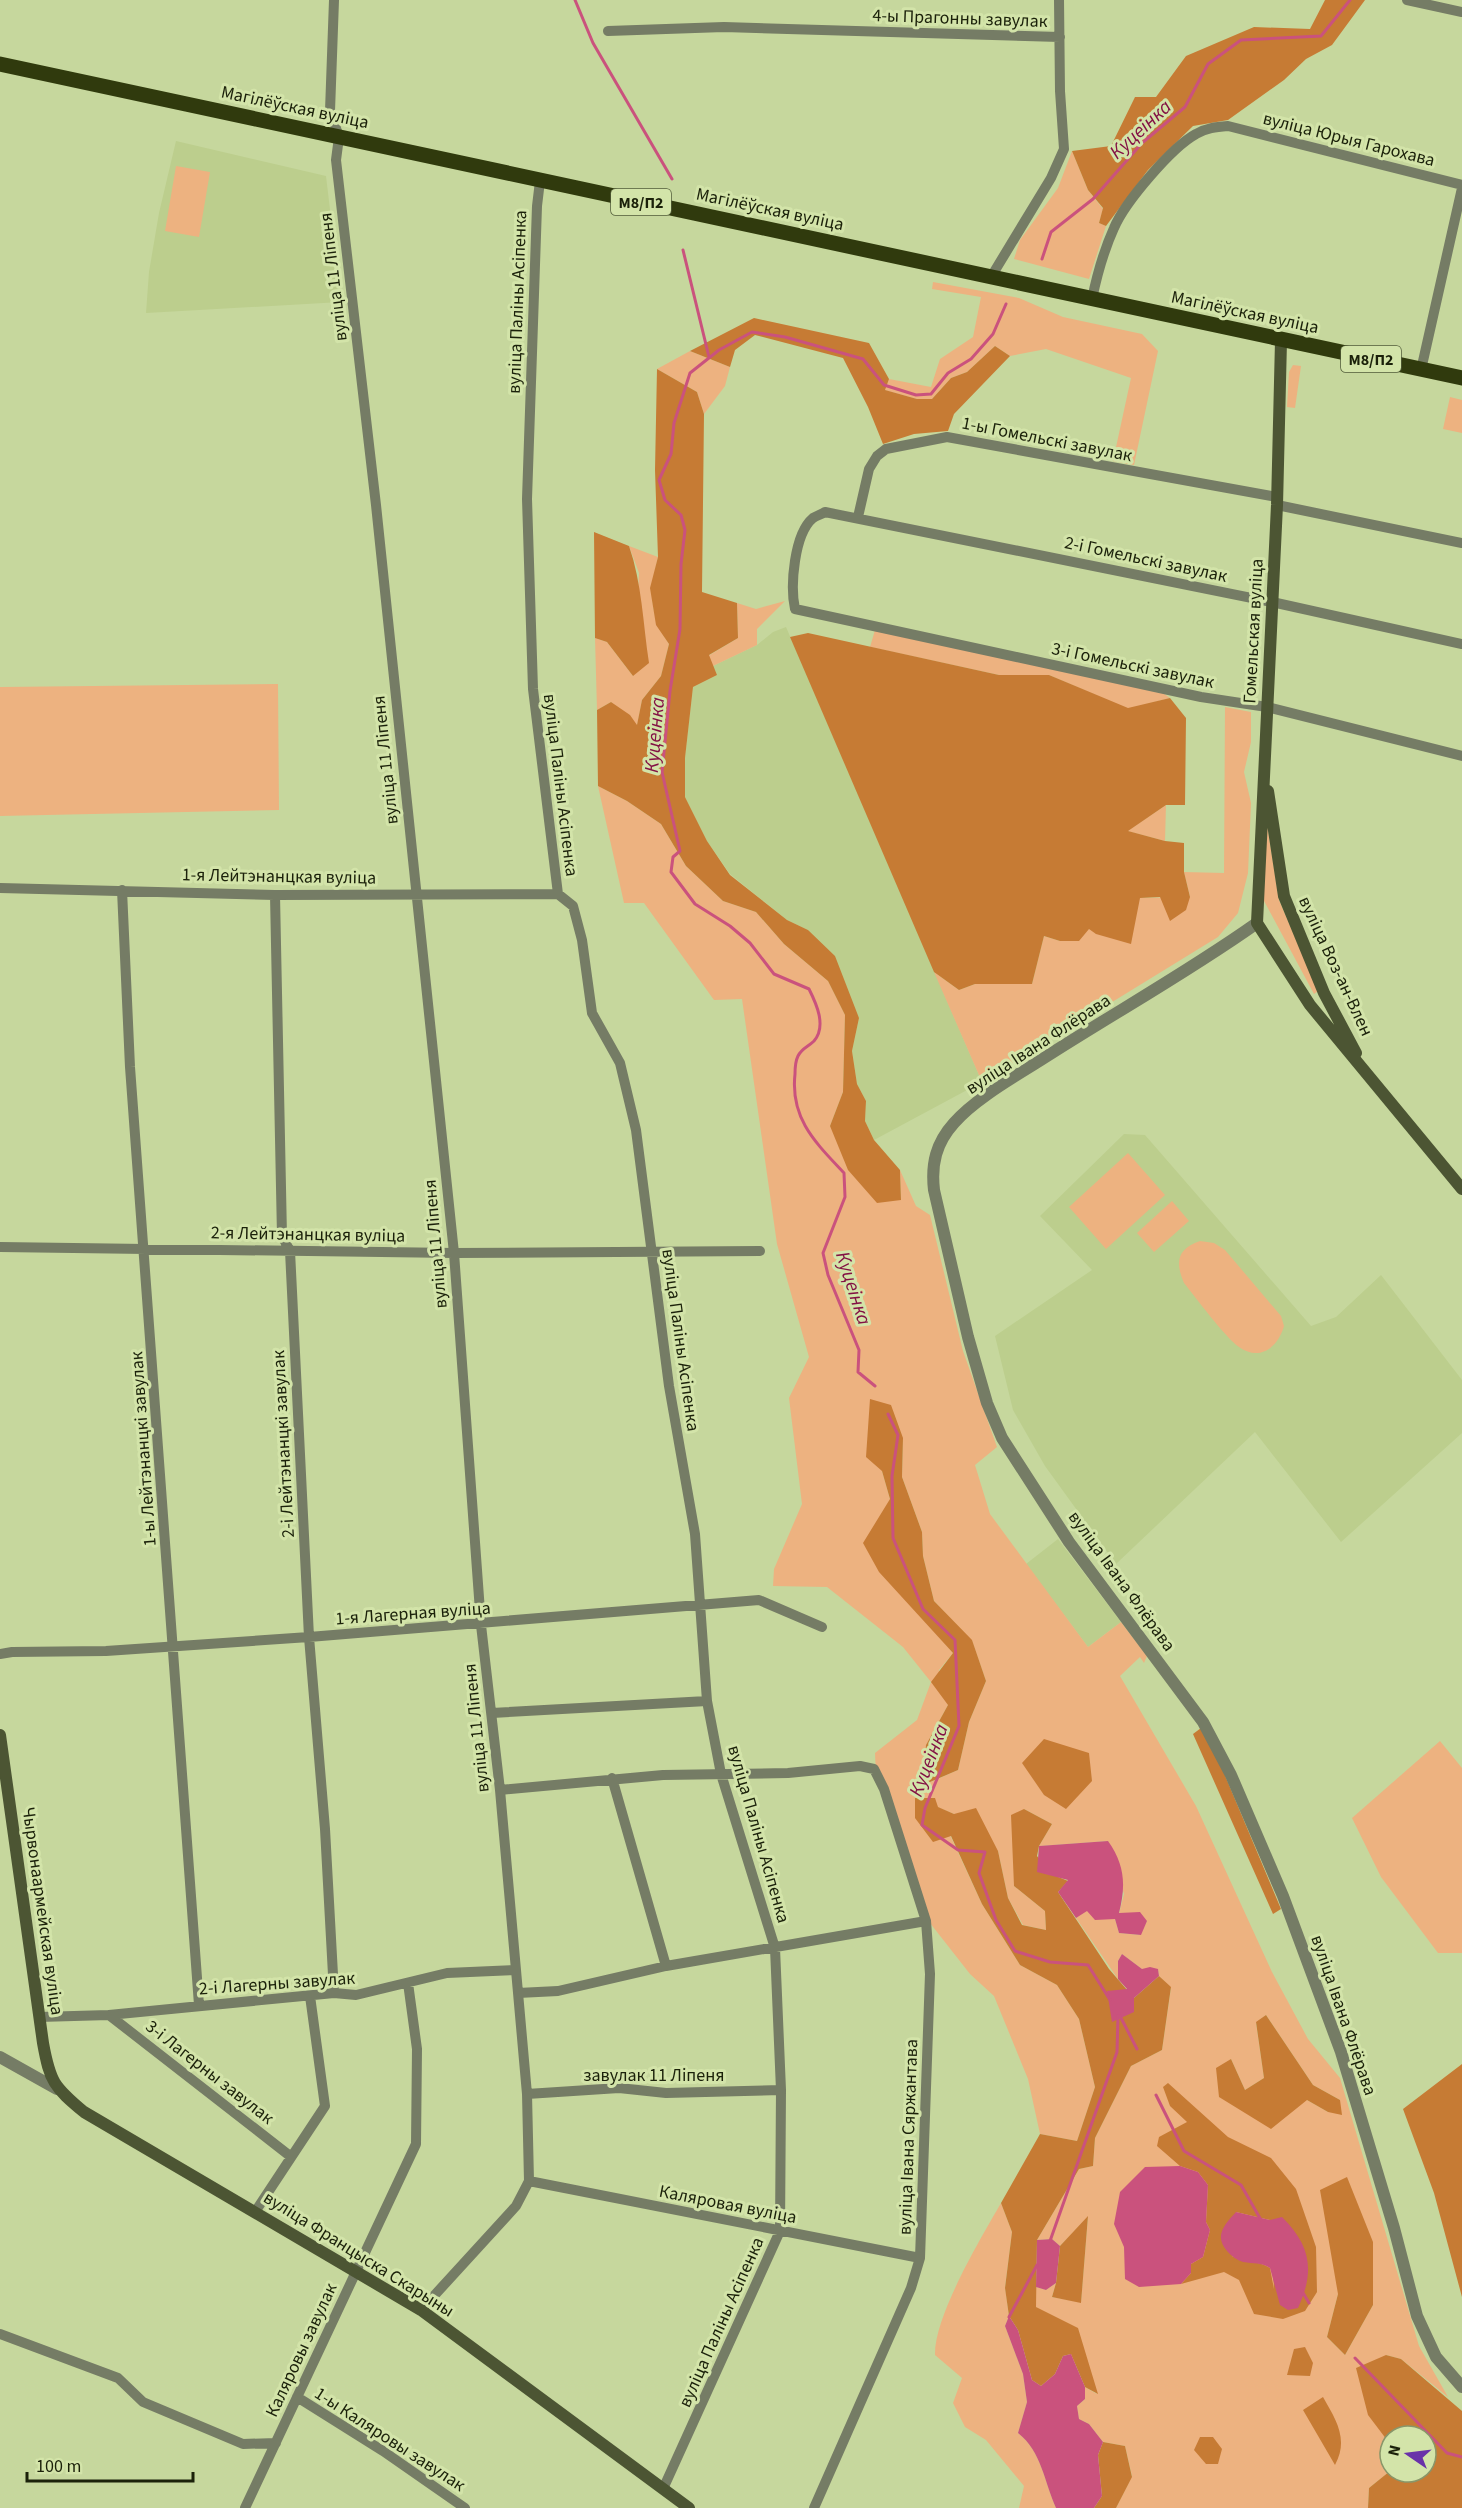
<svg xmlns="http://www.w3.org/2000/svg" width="1462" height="2508" viewBox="0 0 1462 2508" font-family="'Source Sans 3',sans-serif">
<rect width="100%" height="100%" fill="#c6d79d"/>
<path fill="#bcce8d" d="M 176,141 L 326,176 L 341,302 L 146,313 L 149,272 L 159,213 Z
M 786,627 L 982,1082 L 874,1140 L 865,1121 L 866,1101 L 857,1084 L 852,1051 L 859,1018 L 808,930 L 787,920 L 730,874 L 707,841 L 685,797 L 685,758 L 693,687 L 717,675 L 713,666 L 757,645 L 773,632 Z
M 1124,1134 L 1145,1135 L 1311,1326 L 1336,1317 L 1381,1275 L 1462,1380 L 1462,1433 L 1341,1542 L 1255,1432 L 1116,1564 L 1045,1466 L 1013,1410 L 995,1336 L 1092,1270 L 1040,1216 Z
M 1058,1539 L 1121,1622 L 1088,1647 L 1026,1564 Z"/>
<path fill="#edb280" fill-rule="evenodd" d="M 1072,151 L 1088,190 L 1103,209 L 1099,223 L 1106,226 L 1089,279 L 1014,259 L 1020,240 L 1058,188 Z
M 176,166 L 210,172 L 199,237 L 165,231 Z
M 933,282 L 1019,298 L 1063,317 L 1142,334 L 1158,351 L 1134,465 L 1113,461 L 1131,378 L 1046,349 L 1010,356 L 995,346 L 967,372 L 951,378 L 932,399 L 917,399 L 884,390 L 889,379 L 931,387 L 940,359 L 973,337 L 981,297 L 932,289 Z
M 690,351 L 730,367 L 725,386 L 704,414 L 697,392 L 657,369 Z
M 1293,365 L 1301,366 L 1295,408 L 1287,407 L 1289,372 Z
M 1450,397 L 1462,400 L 1462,433 L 1443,429 Z
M 629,546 L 658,557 C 650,592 648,613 669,644 L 661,676 L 642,700 L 637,726 L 611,702 L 597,710 L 595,638 L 607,642 L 633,676 L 639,573 Z
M 785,601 L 757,629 L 757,645 L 713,666 L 708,656 L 738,638 L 737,603 L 756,609 Z
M 875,630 L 1163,693 L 1170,698 L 1128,709 L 1049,675 L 999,675 L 870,647 Z
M 278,684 L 279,810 L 0,816 L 0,687 Z
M 1225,707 L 1251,712 L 1251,742 L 1244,772 L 1251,803 L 1248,873 L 1238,913 L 1218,937 L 982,1082 L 934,972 L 959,990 L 975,984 L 1032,984 L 1044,936 L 1060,941 L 1089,929 L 1140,898 L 1190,897 L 1184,872 L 1224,873 Z
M 598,786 L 627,801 L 661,824 L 686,866 L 723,901 L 756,912 L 784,944 L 828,981 L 845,1015 L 843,1092 L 830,1126 L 901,1200 L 900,1170 L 916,1206 L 930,1215 L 963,1351 L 997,1447 L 975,1465 L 990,1514 L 1088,1647 L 1121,1622 L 1147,1656 L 1144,1663 L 1140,1657 L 1120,1676 L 1196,1806 L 1272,1972 L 1308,2039 L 1340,2078 L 1419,2346 L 1448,2397 L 1401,2359 L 1386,2355 L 1386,2438 L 1390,2444 L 1390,2471 L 1369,2488 L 1368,2508 L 1116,2508 L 1132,2476 L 1125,2446 L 1103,2442 L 1089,2424 L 1079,2419 L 1077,2406 L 1085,2399 L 1085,2387 L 1097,2394 L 1036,2307 L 1036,2287 L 1046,2290 L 1056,2283 L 1052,2297 L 1081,2302 L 1088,2217 L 1060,2246 L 1052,2239 L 1037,2240 L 1079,2169 L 1093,2166 L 1095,2138 L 1131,2066 L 1162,2050 L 1171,1988 L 1159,1976 L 1158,1969 L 1142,1969 L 1122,1954 L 1118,1961 L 1118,1979 L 1076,1918 L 1087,1910 L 1115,1919 L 1119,1933 L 1140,1935 L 1147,1921 L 1119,1914 L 1124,1894 L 1108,1841 L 1039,1846 L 1052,1824 L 1024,1809 L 1014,1886 L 1045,1911 L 1046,1930 L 1023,1925 L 1008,1898 L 998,1851 L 954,1814 L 915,1798 L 950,1835 L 982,1904 L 1020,1965 L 1057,1985 L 1079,2019 L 1095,2087 L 1077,2141 L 1040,2134 L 1028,2079 L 994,1996 L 970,1974 L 919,1909 L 876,1775 L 875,1753 L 917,1720 L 931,1682 L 903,1647 L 827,1587 L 773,1586 L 774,1569 L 802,1504 L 789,1398 L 809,1357 L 777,1244 L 742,999 L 714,1000 L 644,903 L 624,903 ZM 903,1438 L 902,1477 L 922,1532 L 923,1556 L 934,1601 L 972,1641 L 986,1681 L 969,1722 L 958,1770 L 924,1785 L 926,1745 L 948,1705 L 939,1670 L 953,1653 L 924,1618 L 882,1471 ZM 1266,2015 L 1313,2085 L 1340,2100 L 1328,2112 L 1307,2100 L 1219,2097 L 1231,2059 L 1245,2090 L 1264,2078 L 1256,2023 ZM 1373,2242 L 1373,2305 L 1345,2355 L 1327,2337 L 1338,2294 Z
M 1166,805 L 1165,841 L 1127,831 Z
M 1267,825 L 1279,900 L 1318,991 L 1314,994 L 1263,899 Z
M 1128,1153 L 1165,1195 L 1106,1249 L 1069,1207 Z
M 1172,1201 L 1189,1221 L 1154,1252 L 1137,1233 Z
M 1200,1241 L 1214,1243 L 1225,1250 L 1281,1316 L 1284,1326 C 1278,1347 1260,1362 1239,1347 C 1224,1336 1197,1299 1184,1283 C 1175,1262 1177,1249 1200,1241 Z
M 1440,1741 L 1462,1768 L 1462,1953 L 1438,1953 L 1381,1877 L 1352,1818 Z
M 1001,2203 L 1012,2232 L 1005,2287 L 1009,2316 L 1005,2326 L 1023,2374 L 1027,2402 L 1018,2433 C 1042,2452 1044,2482 1056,2508 L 1019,2508 L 1024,2486 L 986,2440 L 965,2427 L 953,2403 L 962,2378 L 935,2355 C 934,2316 981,2238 1001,2203 Z"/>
<path fill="#c67b34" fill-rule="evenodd" d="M 1325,0 L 1365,0 L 1332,45 L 1306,59 L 1284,80 L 1228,120 L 1193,126 L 1148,170 L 1106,226 L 1099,223 L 1103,208 L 1088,190 L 1072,151 L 1111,146 L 1135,97 L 1156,97 L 1186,56 L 1254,27 L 1310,29 Z
M 754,318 L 869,343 L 889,379 L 885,390 L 917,399 L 932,399 L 951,378 L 967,372 L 995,346 L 1010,356 L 954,414 L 948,431 L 914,434 L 883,444 L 868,407 L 843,358 L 755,335 L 735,350 L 730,367 L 690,351 Z
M 657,369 L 697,392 L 704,414 L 702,592 L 737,603 L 738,638 L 709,655 L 717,675 L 693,687 L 685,758 L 685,797 L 707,841 L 730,875 L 787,920 L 808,930 L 835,956 L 859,1018 L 852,1051 L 857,1084 L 866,1101 L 865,1121 L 874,1140 L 900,1170 L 901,1200 L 877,1203 L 848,1170 L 830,1126 L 843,1092 L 845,1015 L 828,981 L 784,944 L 756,912 L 723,901 L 686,866 L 661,824 L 627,801 L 598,786 L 597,710 L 611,702 L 630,715 L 637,725 L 642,700 L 661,676 L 669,644 L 656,625 L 650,588 L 658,557 L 655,470 Z
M 594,532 L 629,546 C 642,583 643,624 649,663 L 633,676 L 607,642 L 595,638 Z
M 808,633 L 999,675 L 1049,675 L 1128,708 L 1170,698 L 1186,718 L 1185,805 L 1166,805 L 1128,831 L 1165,841 L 1184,843 L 1184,872 L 1190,897 L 1186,910 L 1170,921 L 1160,897 L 1140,898 L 1131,944 L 1096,934 L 1089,929 L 1079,941 L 1060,941 L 1044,936 L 1032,984 L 975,984 L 959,990 L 934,972 L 790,637 Z
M 870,1399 L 891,1405 L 903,1438 L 902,1477 L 922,1532 L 923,1556 L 934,1601 L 972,1640 L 986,1681 L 969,1722 L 958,1770 L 923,1785 L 926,1745 L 948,1705 L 931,1682 L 953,1653 L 879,1572 L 863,1543 L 890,1499 L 882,1471 L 866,1457 Z
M 1201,1728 L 1224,1773 L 1281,1909 L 1273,1914 L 1193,1734 Z
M 1044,1739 L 1089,1753 L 1092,1781 L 1066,1809 L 1044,1795 L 1022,1763 Z
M 915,1798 L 935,1798 L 938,1807 L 954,1814 L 976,1808 L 998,1851 L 1008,1898 L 1022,1925 L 1046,1930 L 1045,1911 L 1014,1886 L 1011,1815 L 1024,1809 L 1052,1824 L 1039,1846 L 1037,1856 L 1051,1874 L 1068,1881 L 1058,1892 L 1109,1969 L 1134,1998 L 1159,1976 L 1171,1987 L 1162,2050 L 1131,2066 L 1095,2138 L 1093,2166 L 1079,2169 L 1037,2240 L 1036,2307 L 1078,2328 L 1098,2394 L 1085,2387 L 1071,2354 L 1063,2356 L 1055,2374 L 1041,2386 L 1032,2380 L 1018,2330 L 1009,2316 L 1005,2288 L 1012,2232 L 1001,2203 L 1040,2134 L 1077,2141 L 1095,2087 L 1079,2019 L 1057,1985 L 1020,1965 L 982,1904 L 951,1836 L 933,1842 L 915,1818 Z
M 1266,2015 L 1313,2085 L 1340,2100 L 1342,2115 L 1328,2112 L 1307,2100 L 1271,2129 L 1219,2097 L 1216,2068 L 1231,2059 L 1245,2090 L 1264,2078 L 1256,2022 Z
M 1462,2064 L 1462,2297 L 1434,2193 L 1403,2109 Z
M 1168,2083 L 1228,2137 L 1271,2158 L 1296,2189 L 1316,2247 L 1317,2292 L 1305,2311 L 1283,2319 L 1254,2314 L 1239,2280 L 1224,2272 L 1181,2284 L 1191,2273 L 1191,2264 L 1203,2257 L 1210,2230 L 1206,2222 L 1208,2185 L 1198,2172 L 1180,2166 L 1157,2146 L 1159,2137 L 1187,2122 L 1170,2106 L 1163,2087 ZM 1236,2212 L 1270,2220 L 1274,2289 L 1270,2268 C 1258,2260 1245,2263 1232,2256 Z
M 1347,2177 L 1373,2242 L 1373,2305 L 1345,2355 L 1327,2337 L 1338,2294 L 1320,2190 Z
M 1088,2216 L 1081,2303 L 1052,2297 L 1056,2283 L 1060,2246 Z
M 1305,2347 L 1313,2363 L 1310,2376 L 1287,2375 L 1294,2349 Z
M 1386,2355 L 1401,2359 L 1462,2411 L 1462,2508 L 1368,2508 L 1369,2488 L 1390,2471 L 1426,2472 L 1426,2436 L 1390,2436 L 1390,2444 L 1368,2415 L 1356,2368 Z
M 1323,2397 C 1336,2420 1349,2439 1335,2465 L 1303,2410 Z
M 1200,2437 L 1213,2437 L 1222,2449 L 1218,2464 L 1206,2464 L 1194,2450 Z
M 1103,2442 L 1125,2446 L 1132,2477 L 1116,2508 L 1094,2508 L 1102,2496 L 1098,2455 Z"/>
<path fill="#ca527d" d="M 1108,1841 C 1125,1865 1126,1885 1119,1913 L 1140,1912 L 1147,1921 L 1141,1935 L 1119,1933 L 1115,1919 L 1095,1920 L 1087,1911 L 1076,1918 L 1058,1892 L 1068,1880 L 1037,1872 L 1039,1846 Z
M 1122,1954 L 1142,1969 L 1150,1967 L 1158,1969 L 1159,1976 L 1134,1998 L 1134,2012 L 1112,2022 L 1107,1991 L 1127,1989 L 1118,1979 L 1118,1961 Z
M 1180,2166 L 1198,2172 L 1208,2185 L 1206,2222 L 1210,2230 L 1203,2257 L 1191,2264 L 1191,2273 L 1181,2284 L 1139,2287 L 1125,2279 L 1124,2247 L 1114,2224 L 1120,2192 L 1145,2167 Z
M 1236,2212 L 1270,2220 L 1282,2217 C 1311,2246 1315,2271 1298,2308 L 1288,2310 L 1280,2305 L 1270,2268 C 1260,2262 1254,2264 1243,2262 C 1237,2260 1231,2256 1227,2251 C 1214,2236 1224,2225 1236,2212 Z
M 1052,2239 L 1060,2246 L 1056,2283 L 1046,2290 L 1036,2287 L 1037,2240 Z
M 1009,2316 L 1018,2330 L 1032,2380 L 1041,2386 L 1055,2374 L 1063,2356 L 1071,2354 L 1085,2387 L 1085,2399 L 1077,2406 L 1079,2419 L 1089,2424 L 1103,2442 L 1098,2455 L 1102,2496 L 1094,2508 L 1056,2508 C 1044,2482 1042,2452 1018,2433 L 1027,2402 L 1023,2374 L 1005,2326 Z"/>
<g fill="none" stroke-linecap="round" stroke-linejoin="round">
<path stroke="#ca527d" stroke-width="3" d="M 575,0 L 593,43 L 672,179
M 683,250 L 709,357
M 1042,259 L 1051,232 L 1093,199 L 1142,143 L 1185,107 L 1208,64 L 1241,40 L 1321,36 L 1350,0
M 875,1386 L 858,1372 L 859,1350 L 828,1275 L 823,1253 L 845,1197 L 844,1173 C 816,1143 790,1119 795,1074 C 795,1068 795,1062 798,1056 C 802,1048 808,1047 814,1041 C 827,1026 816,1003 809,989 L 774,974 L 750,943 L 730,926 L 695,904 L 671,872 L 673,857 L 680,851 L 662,772 L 670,691 L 680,629 L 681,564 L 685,530 L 681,515 L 665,500 L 659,480 L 671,454 L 674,423 L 690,373 L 719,350 L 752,332 L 785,337 L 863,359 L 884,385 L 916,395 L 931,394 L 948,373 L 971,359 L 993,334 L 1006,304
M 888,1414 L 898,1435 L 892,1476 L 893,1538 L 923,1609 L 955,1640 L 959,1726 L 925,1808 L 922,1825 L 958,1850 L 985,1852 L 979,1873 L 996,1920 L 1015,1951 L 1050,1962 L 1088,1965 L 1110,2000
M 1120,2016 L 1137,2049
M 1156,2095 L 1184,2151 L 1241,2185 L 1261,2220
M 1050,2241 L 1117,2052 L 1118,2016
M 1302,2291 L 1309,2303
M 1009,2317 L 1037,2265
M 1355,2358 L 1447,2453 L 1462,2457"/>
<path stroke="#757c65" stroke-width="10" d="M 334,0 L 330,111 L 339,137 L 336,160 L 376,505 L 454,1253 L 481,1625 L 500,1790 L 527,2094 L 529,2181 L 516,2206 L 421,2310
M 1407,0 L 1462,12
M 608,31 L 724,27 L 1060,37
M 540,181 L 537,206 L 527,499 L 533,689 L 558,894 L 573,906 L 582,940 L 592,1013 L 620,1063 L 636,1130 L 669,1386 L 695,1534 L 707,1701 L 721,1774 L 775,1948 L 781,2090 L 780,2231 L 663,2489
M 991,277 L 1051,178 L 1064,149 L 1060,91 L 1059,0
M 1092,299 C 1097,275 1104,250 1114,228 C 1125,202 1172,147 1196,134 C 1206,128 1216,127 1228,126 L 1462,185
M 1421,370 L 1462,188
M 1277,505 L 1462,543
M 858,517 L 869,469 L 877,456 L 886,449 L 947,437 L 1277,497
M 1462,644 L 1272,602 L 825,512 C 822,514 816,516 813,518 C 794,534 790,586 795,609 L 1201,697 L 1267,707 L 1462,756
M 0,888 L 275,895 L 558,894
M 122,890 L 130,1067 L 199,2005
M 275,895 L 282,1236 L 290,1251 L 309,1637 L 325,1829 L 334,1993
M 0,1247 L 454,1253 L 760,1251
M 0,1654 L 12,1652 L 106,1651 L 309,1637 L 759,1600 L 822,1627
M 492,1713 L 707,1701
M 612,1778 L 666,1966
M 500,1790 L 663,1775 L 788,1773 L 860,1766 L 874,1769 L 884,1789 L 926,1921 L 930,1974 L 920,2258 L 911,2288 L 814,2508
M 518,1993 L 558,1991 L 666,1966 L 926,1921
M 109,2015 L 290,2156
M 39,2017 L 109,2015 L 334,1993 L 356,1995 L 447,1973 L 516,1970
M 527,2094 L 619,2088 L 666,2093 L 781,2090
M 529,2181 L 920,2258
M 255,2212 L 325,2106 L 310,1996
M 0,2334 L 118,2378 L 143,2402 L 243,2444 L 276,2443
M 297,2397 L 383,2451 L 465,2508
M 245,2508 L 416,2144 L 417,2049 L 408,1983"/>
<path stroke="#757c65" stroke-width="12" d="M 1257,923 C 1188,972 1114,1013 1044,1058 C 1016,1076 976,1098 954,1123 C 936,1143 931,1164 934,1190 L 968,1337 L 987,1403 L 1002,1438 L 1069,1542 L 1203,1722 L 1231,1775 L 1283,1896 L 1341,2052 L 1394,2228 L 1417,2316 L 1436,2357 L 1462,2387
M 0,2057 L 57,2089"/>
<path stroke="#4c5533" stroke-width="12" d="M 1281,341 L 1277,505 L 1257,923 L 1310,1005 L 1462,1189
M 1268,791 L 1284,896 L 1324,993 L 1356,1053
M 0,1735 L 43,2043 C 50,2082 54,2087 84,2112 L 421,2310 L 689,2508"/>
<path stroke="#303a0d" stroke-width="15" d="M 0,64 L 1462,378"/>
</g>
<g text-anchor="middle" stroke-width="6" stroke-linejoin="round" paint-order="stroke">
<g fill="#d3e4a9" stroke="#525c3a" stroke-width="1.5">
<rect x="611" y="189" width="60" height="26" rx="4.5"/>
<rect x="1341" y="346" width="60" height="26" rx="4.5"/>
</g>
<g font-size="16" font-weight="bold" fill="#1b210a">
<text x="641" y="208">М8/П2</text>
<text x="1371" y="365">М8/П2</text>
</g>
<g font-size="18" fill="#1b210a" stroke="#d3e4a9">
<text transform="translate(960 18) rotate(2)" y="6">4-ы Прагонны завулак</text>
<text transform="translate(295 107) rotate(12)" y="6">Магілёўская вуліца</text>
<text transform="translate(1349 139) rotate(14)" y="6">вуліца Юрыя Гарохава</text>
<text transform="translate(770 209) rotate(12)" y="6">Магілёўская вуліца</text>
<text transform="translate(333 277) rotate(-97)" y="6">вуліца 11 Ліпеня</text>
<text transform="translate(517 302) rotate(-88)" y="6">вуліца Паліны Асіпенка</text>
<text transform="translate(1245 312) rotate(12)" y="6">Магілёўская вуліца</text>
<text transform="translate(1047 439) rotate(11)" y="6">1-ы Гомельскі завулак</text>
<text transform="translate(1146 559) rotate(12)" y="6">2-і Гомельскі завулак</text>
<text transform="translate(1253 631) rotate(-87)" y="6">Гомельская вуліца</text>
<text transform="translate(1133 665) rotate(12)" y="6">3-і Гомельскі завулак</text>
<text transform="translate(385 760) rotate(-96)" y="6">вуліца 11 Ліпеня</text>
<text transform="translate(561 785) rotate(83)" y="6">вуліца Паліны Асіпенка</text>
<text transform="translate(279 876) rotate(1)" y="6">1-я Лейтэнанцкая вуліца</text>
<text transform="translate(1336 966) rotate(65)" y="6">вуліца Воз-ан-Влен</text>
<text transform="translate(1038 1044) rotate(-33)" y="6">вуліца Івана Флёрава</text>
<text transform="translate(308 1234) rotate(1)" y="6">2-я Лейтэнанцкая вуліца</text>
<text transform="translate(435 1244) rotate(-95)" y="6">вуліца 11 Ліпеня</text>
<text transform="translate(681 1340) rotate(82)" y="6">вуліца Паліны Асіпенка</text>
<text transform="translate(283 1444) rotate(-93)" y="6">2-і Лейтэнанцкі завулак</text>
<text transform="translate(143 1449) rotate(-94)" y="6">1-ы Лейтэнанцкі завулак</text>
<text transform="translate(1122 1581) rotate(54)" y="6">вуліца Івана Флёрава</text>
<text transform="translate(413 1613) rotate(-4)" y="6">1-я Лагерная вуліца</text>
<text transform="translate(476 1728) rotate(-96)" y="6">вуліца 11 Ліпеня</text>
<text transform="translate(759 1834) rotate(74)" y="6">вуліца Паліны Асіпенка</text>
<text transform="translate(43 1911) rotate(82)" y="6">Чырвонаармейская вуліца</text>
<text transform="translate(277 1983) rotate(-4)" y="6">2-і Лагерны завулак</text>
<text transform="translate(1344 2015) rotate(71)" y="6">вуліца Івана Флёрава</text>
<text transform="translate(210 2072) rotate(38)" y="6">3-і Лагерны завулак</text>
<text x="654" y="2081">завулак 11 Ліпеня</text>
<text transform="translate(908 2137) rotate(-88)" y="6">вуліца Івана Сяржантава</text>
<text transform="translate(728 2204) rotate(11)" y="6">Каляровая вуліца</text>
<text transform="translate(359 2254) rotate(32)" y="6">вуліца Францыска Скарыны</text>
<text transform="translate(721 2322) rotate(-66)" y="6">вуліца Паліны Асіпенка</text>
<text transform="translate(301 2350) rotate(-65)" y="6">Каляровы завулак</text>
<text transform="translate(390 2439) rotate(33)" y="6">1-ы Каляровы завулак</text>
</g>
<g font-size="20" font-style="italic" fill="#831144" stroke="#d3e4a9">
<text transform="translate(1140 129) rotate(-43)" y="7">Куцеінка</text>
<text transform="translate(654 735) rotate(-85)" y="7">Куцеінка</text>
<text transform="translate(854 1288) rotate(72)" y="7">Куцеінка</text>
<text transform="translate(928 1760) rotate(-69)" y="7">Куцеінка</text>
</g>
</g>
<g transform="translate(1408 2454) rotate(284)"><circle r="28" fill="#d3e4a9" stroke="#899669" stroke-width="1.5"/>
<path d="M0-4.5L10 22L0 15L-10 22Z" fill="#6932a9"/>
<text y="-9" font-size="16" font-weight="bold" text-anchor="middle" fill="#1b210a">N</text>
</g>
<path d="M27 2472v9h166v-9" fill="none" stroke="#1b210a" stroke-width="3"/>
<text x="36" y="2472" font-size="18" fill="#1b210a" stroke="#d3e4a9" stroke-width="4.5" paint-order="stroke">100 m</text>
</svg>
